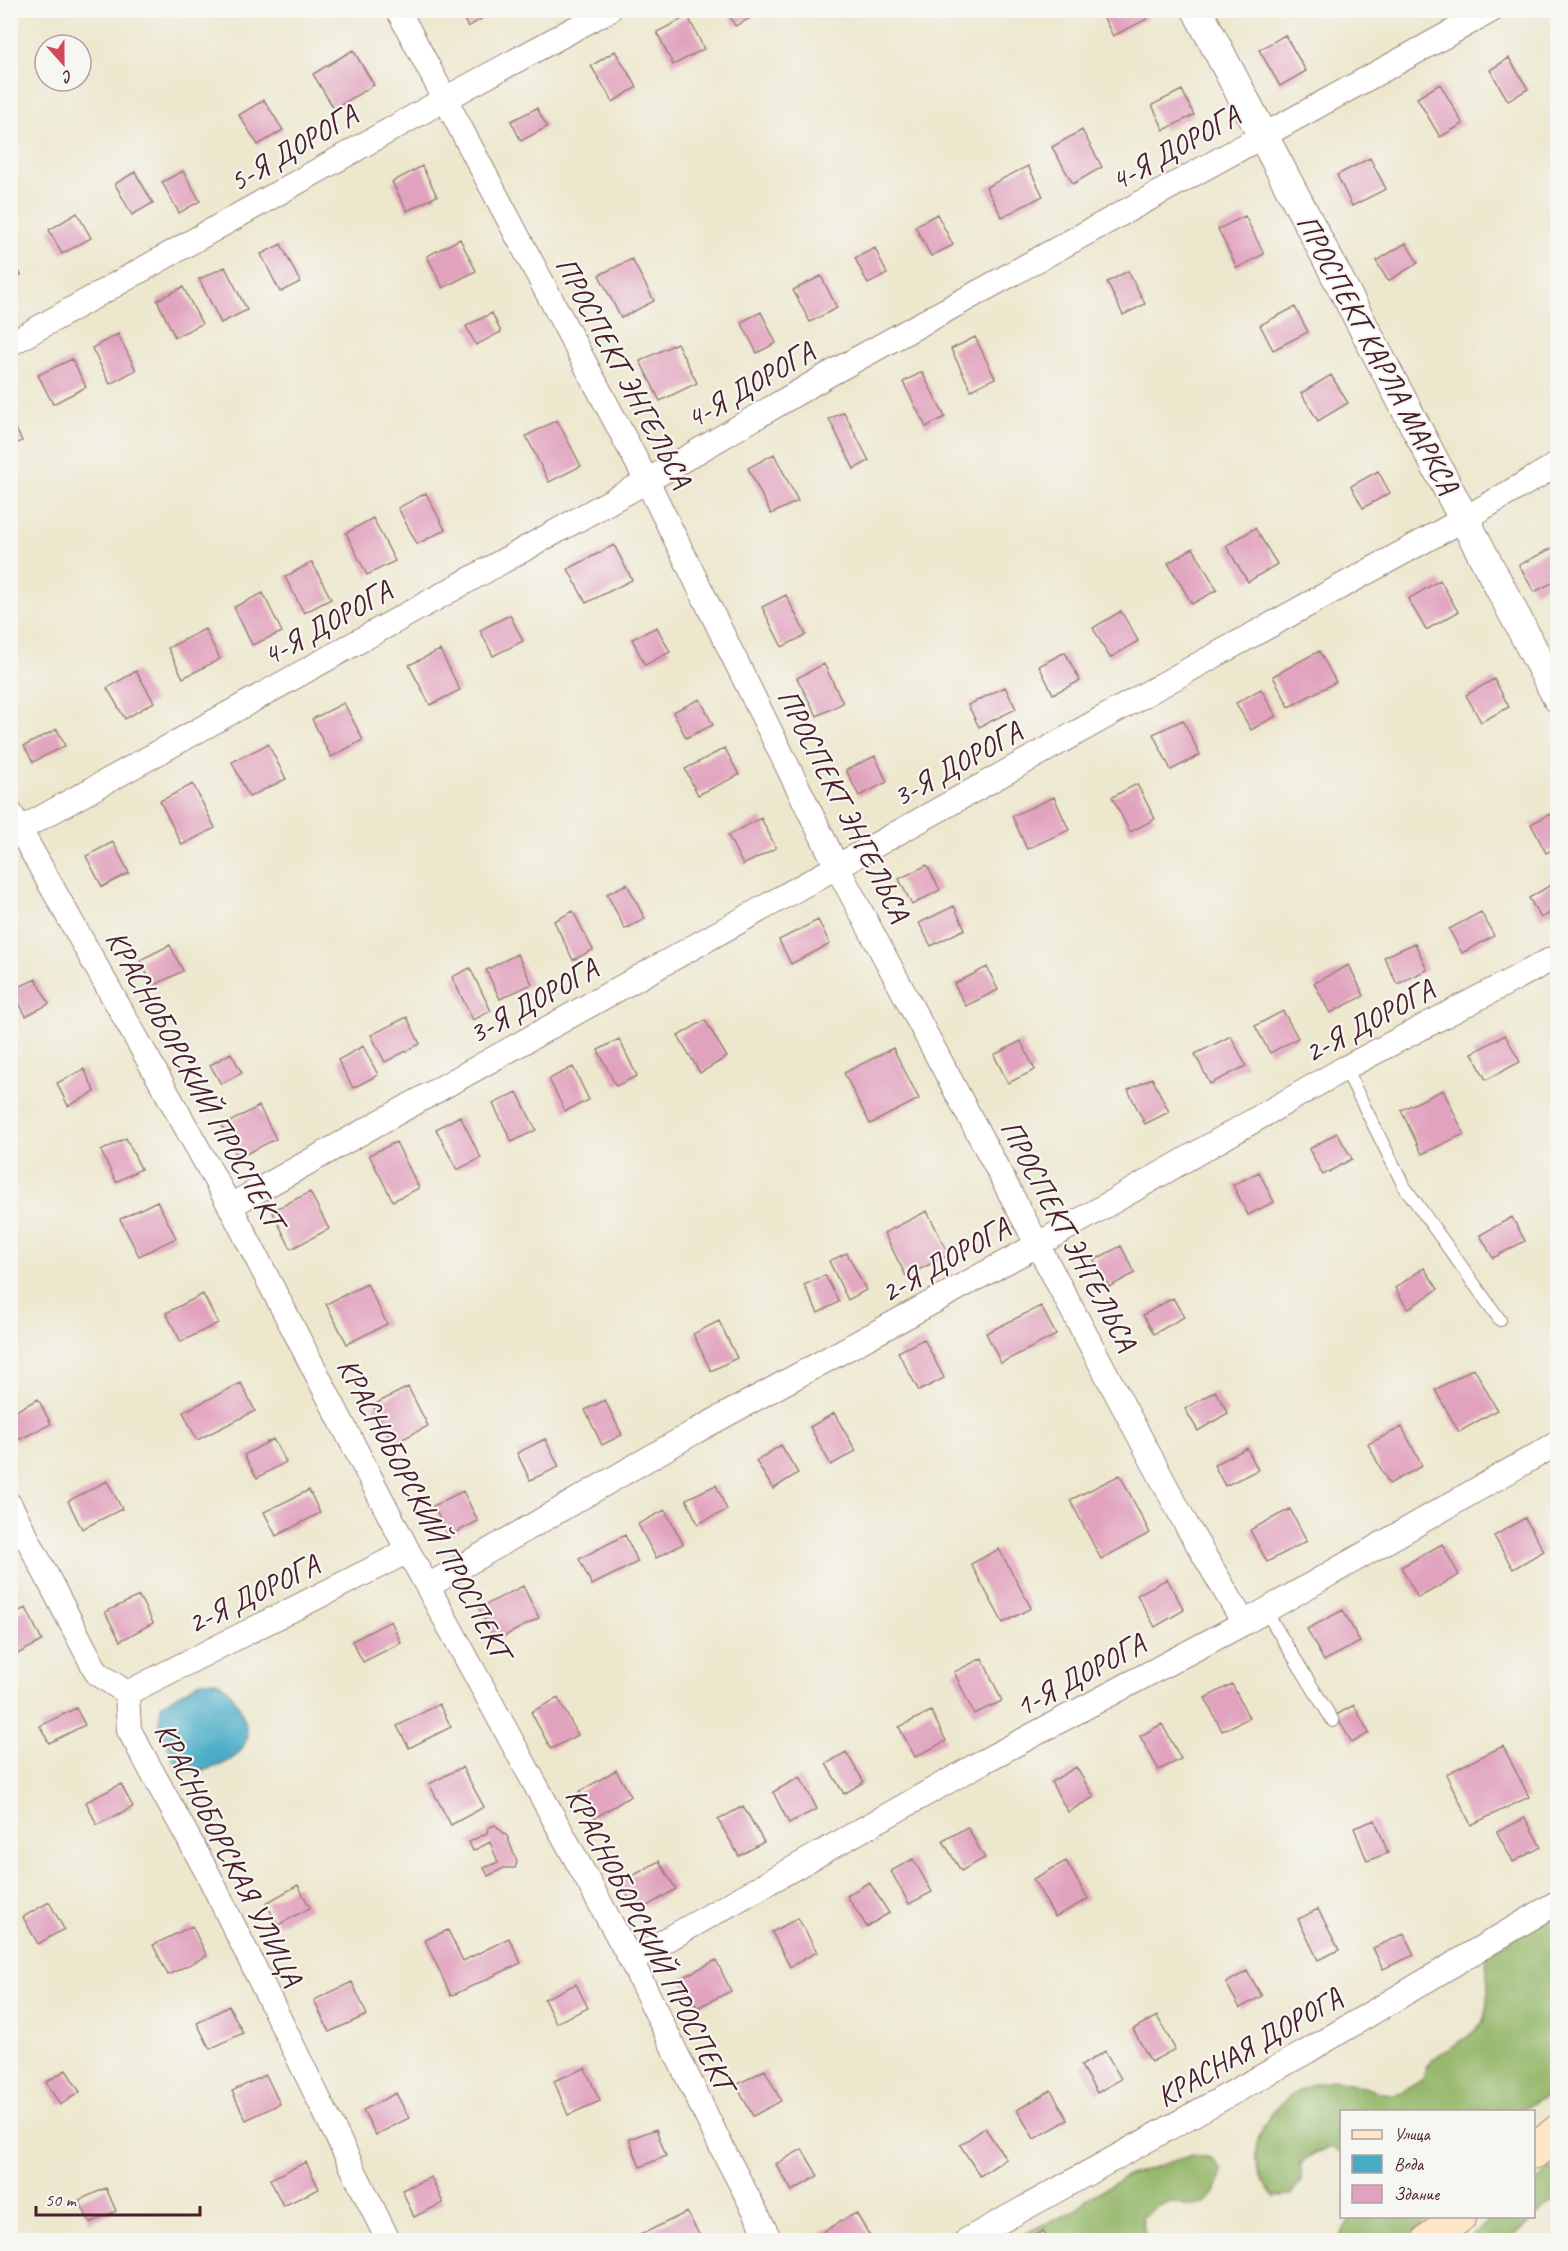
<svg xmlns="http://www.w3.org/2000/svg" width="1568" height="2251" viewBox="0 0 1568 2251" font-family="Caveat,sans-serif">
<rect width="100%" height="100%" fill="#f6f6f2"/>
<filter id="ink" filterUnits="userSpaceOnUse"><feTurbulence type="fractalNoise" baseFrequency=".0167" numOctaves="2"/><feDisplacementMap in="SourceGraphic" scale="12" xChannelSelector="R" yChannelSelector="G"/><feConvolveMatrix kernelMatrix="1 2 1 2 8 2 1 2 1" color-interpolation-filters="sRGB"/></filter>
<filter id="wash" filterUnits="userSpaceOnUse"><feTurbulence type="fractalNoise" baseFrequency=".008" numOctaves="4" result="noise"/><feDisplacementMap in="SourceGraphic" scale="24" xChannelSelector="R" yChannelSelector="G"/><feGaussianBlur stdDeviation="1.35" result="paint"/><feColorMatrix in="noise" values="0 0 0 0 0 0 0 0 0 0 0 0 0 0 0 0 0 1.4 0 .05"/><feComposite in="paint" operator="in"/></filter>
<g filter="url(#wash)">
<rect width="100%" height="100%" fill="#ede7cd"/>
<path fill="#96b86c" stroke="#706c4c" stroke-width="1.5" d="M 1557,1911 L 1557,2092 L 1516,2111 L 1342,2112 L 1341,2152 L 1332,2147 L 1315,2153 L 1301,2163 L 1302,2181 L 1291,2195 L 1274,2196 C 1230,2152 1274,2092 1325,2081 C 1347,2077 1370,2093 1392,2094 C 1401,2094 1414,2086 1421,2080 C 1426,2075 1425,2066 1431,2061 C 1447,2047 1469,2041 1482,2022 C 1493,2006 1486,1974 1486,1955 Z
M 1192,2155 L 1211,2158 L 1222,2171 C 1218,2188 1211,2206 1190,2206 C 1184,2206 1178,2202 1171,2202 C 1160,2204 1151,2210 1142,2217 L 1146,2240 L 1017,2240 L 1028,2232 L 1075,2211 L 1086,2199 L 1129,2175 Z
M 1557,2164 L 1557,2198 L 1509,2240 L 1466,2240 L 1495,2217 L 1534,2216 L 1534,2185 Z
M 1351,2217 L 1431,2217 L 1404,2240 L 1338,2240 Z"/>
<path fill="#48acc7" stroke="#496679" stroke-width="1.5" d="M 201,1681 C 205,1681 211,1681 215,1681 C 232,1685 251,1724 246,1740 C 238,1766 200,1774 178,1770 L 159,1726 L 161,1705 Z"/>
<g id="blocks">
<path fill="#e1a2bd" d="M 458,10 L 496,10 L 468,27 Z
M 727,10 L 766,10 L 735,26 Z
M 1109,10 L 1142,10 L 1147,19 L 1113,36 L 1102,14 Z
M 688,16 L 704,49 L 673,65 L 657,32 Z
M 1285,35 L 1306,71 L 1280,86 L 1259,50 Z
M 353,50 L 374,85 L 334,109 L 313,74 Z
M 615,51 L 637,87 L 613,102 L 591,66 Z
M 1509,58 L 1528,89 L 1508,101 L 1490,70 Z
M 1440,84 L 1463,124 L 1440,137 L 1417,98 Z
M 1182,90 L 1194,115 L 1164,130 L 1152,105 Z
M 264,100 L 283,130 L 258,145 L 239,115 Z
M 537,108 L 547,127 L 521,141 L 511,121 Z
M 1082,130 L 1102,167 L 1073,184 L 1052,147 Z
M 1370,158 L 1386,189 L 1352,206 L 1337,175 Z
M 422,166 L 437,196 L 407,211 L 392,182 Z
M 1028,166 L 1043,196 L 1002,217 L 986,187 Z
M 183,171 L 200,201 L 179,213 L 162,182 Z
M 135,172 L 153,203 L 132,215 L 115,184 Z
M 77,213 L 91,238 L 62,254 L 49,230 Z
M 937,214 L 953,245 L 931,256 L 915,226 Z
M 1245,216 L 1264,254 L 1237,268 L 1218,229 Z
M 460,239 L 476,271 L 443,288 L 427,256 Z
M 1406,243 L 1418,263 L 1388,281 L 1376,261 Z
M 281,244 L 300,282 L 280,292 L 261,254 Z
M 875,248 L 887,274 L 868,284 L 855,258 Z
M 10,256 L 21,275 L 10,281 Z
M 632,259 L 654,301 L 621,318 L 599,275 Z
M 225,267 L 247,310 L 221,323 L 199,279 Z
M 1128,271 L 1145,304 L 1123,315 L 1107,282 Z
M 821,276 L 837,308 L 810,322 L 793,290 Z
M 183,287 L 202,324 L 175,337 L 157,300 Z
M 1295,307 L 1308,332 L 1273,350 L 1260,325 Z
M 761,312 L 776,343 L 757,353 L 741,322 Z
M 492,313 L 501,332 L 476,345 L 466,326 Z
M 118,334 L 136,370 L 110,384 L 92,348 Z
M 975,337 L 995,378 L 971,390 L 951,349 Z
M 677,343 L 697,383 L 660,401 L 640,361 Z
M 72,359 L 86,387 L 53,404 L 38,375 Z
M 922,372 L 945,417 L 926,427 L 903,382 Z
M 1331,375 L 1348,403 L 1318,421 L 1301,393 Z
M 844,412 L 869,461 L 854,469 L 829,419 Z
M 10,418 L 22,441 L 10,447 Z
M 557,420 L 581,466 L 549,482 L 526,436 Z
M 774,454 L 798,501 L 771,514 L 748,468 Z
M 1378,471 L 1390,493 L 1363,508 L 1351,486 Z
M 426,493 L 445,530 L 417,544 L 398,508 Z
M 373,518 L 395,561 L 367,575 L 346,533 Z
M 1255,528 L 1277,564 L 1248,582 L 1226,546 Z
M 614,545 L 632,580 L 586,603 L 568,569 Z
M 1558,545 L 1558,580 L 1534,592 L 1519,565 Z
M 1193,548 L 1217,590 L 1192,604 L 1168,563 Z
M 312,562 L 331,599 L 304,613 L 285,577 Z
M 1440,580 L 1458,612 L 1426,630 L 1408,599 Z
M 263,593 L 282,632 L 252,645 L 234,607 Z
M 786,595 L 806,635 L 782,647 L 762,607 Z
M 1121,611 L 1138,641 L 1110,658 L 1093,628 Z
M 510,615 L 523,641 L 493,656 L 480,630 Z
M 657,627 L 670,652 L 645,665 L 632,639 Z
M 205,629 L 220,659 L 183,678 L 168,648 Z
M 440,650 L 460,690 L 430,705 L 409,665 Z
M 1319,651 L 1336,682 L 1289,707 L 1273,676 Z
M 1065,652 L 1080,681 L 1053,694 L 1039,666 Z
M 824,664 L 843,703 L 817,716 L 797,678 Z
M 136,671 L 154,702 L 125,719 L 107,688 Z
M 1494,679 L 1509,707 L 1481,722 L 1466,695 Z
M 1005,687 L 1016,709 L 979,727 L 968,705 Z
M 1261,689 L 1276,716 L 1251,730 L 1236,703 Z
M 700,699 L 713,725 L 686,738 L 673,712 Z
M 344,703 L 363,740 L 331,757 L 312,719 Z
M 1183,720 L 1200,755 L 1171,770 L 1153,734 Z
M 57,729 L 65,746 L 33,762 L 24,746 Z
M 268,744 L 286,779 L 249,797 L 232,762 Z
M 725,748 L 739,775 L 698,795 L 685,769 Z
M 875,756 L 887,782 L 859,796 L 846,770 Z
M 193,784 L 215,828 L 182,845 L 160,801 Z
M 1137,784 L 1155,819 L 1130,832 L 1112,797 Z
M 1054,797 L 1069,830 L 1027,849 L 1012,816 Z
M 1550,814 L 1558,829 L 1558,847 L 1546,853 L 1531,824 Z
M 761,818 L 776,848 L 743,865 L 728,835 Z
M 113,842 L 129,873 L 102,887 L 86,856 Z
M 927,865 L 940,890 L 912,905 L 899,879 Z
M 1554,883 L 1558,890 L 1558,909 L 1541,918 L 1529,898 Z
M 627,884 L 645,919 L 625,929 L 607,894 Z
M 954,906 L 965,929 L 931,946 L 919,923 Z
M 573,911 L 593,950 L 573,960 L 554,921 Z
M 1481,912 L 1494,936 L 1462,953 L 1449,929 Z
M 818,920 L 830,944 L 791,964 L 779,940 Z
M 1415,943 L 1427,970 L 1397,984 L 1384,957 Z
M 170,945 L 183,971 L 153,986 L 140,960 Z
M 517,954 L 532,984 L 500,999 L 486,970 Z
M 1349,965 L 1364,996 L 1330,1013 L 1314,983 Z
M 987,967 L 998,990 L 966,1006 L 954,984 Z
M 470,968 L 491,1011 L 473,1020 L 452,977 Z
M 36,979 L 49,1004 L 26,1016 L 12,990 Z
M 1283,1011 L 1298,1038 L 1270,1053 L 1255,1026 Z
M 407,1017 L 420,1044 L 385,1062 L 371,1035 Z
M 705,1020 L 727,1057 L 700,1073 L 678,1036 Z
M 1505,1035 L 1520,1062 L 1486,1080 L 1472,1053 Z
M 1231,1036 L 1246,1066 L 1210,1084 L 1195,1054 Z
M 619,1039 L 637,1076 L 616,1086 L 598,1050 Z
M 1021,1041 L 1035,1070 L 1008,1083 L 994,1055 Z
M 363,1046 L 378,1075 L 353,1088 L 338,1060 Z
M 893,1048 L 919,1099 L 870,1124 L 844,1073 Z
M 231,1053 L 242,1073 L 221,1084 L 210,1065 Z
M 573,1067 L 589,1100 L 565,1111 L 549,1079 Z
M 84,1069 L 95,1092 L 68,1106 L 57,1083 Z
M 1152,1078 L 1169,1112 L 1145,1124 L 1128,1090 Z
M 1443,1090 L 1464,1134 L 1422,1154 L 1401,1110 Z
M 517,1092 L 536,1130 L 512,1142 L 493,1104 Z
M 259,1106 L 276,1139 L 238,1158 L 222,1126 Z
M 460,1116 L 481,1158 L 457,1170 L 436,1129 Z
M 1337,1133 L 1352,1159 L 1323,1175 L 1309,1149 Z
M 126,1138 L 141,1169 L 116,1182 L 101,1151 Z
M 396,1142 L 419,1188 L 393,1201 L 369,1155 Z
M 1259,1172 L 1274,1202 L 1248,1215 L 1233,1185 Z
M 310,1192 L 329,1229 L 291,1249 L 272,1211 Z
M 157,1201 L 176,1238 L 139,1256 L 120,1219 Z
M 927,1211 L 949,1255 L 906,1276 L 884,1233 Z
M 1512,1217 L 1525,1241 L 1493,1258 L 1480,1235 Z
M 1121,1246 L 1135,1273 L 1109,1287 L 1094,1260 Z
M 847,1253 L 866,1290 L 848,1300 L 829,1261 Z
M 1424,1268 L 1438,1289 L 1408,1309 L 1395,1288 Z
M 825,1275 L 839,1302 L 818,1313 L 804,1285 Z
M 367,1284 L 387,1324 L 347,1344 L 326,1304 Z
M 203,1294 L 218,1323 L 181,1342 L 166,1313 Z
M 1173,1298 L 1184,1317 L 1154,1334 L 1143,1315 Z
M 1041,1306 L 1056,1335 L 1001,1363 L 986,1333 Z
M 719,1321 L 737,1358 L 711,1371 L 693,1334 Z
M 924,1339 L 944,1378 L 919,1391 L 898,1352 Z
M 1474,1368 L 1497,1410 L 1459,1432 L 1435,1390 Z
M 241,1383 L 255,1411 L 197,1440 L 183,1412 Z
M 408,1387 L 428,1426 L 393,1444 L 373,1405 Z
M 1215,1391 L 1228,1413 L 1198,1431 L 1185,1409 Z
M 38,1399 L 51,1424 L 16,1441 L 10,1431 L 10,1414 Z
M 605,1400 L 622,1435 L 602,1445 L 585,1410 Z
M 834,1413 L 856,1451 L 831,1465 L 810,1427 Z
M 1402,1427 L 1422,1466 L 1389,1484 L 1368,1444 Z
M 273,1439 L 286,1462 L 257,1478 L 244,1455 Z
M 545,1439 L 559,1467 L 530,1480 L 517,1453 Z
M 781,1445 L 798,1473 L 773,1489 L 756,1461 Z
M 1247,1448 L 1258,1470 L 1225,1486 L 1214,1465 Z
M 1120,1475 L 1150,1533 L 1101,1559 L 1070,1500 Z
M 107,1481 L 122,1509 L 82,1529 L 68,1501 Z
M 716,1485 L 727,1510 L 698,1524 L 686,1499 Z
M 309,1490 L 320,1513 L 276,1536 L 264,1512 Z
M 463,1491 L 478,1521 L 449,1536 L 433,1506 Z
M 1290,1509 L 1307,1541 L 1267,1562 L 1250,1530 Z
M 665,1510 L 683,1544 L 656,1558 L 638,1524 Z
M 1525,1518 L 1544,1551 L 1513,1569 L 1494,1536 Z
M 625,1535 L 638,1562 L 592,1585 L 579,1559 Z
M 1442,1544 L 1459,1575 L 1418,1598 L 1401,1567 Z
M 999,1549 L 1031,1608 L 1003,1623 L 971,1564 Z
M 1167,1579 L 1184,1610 L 1155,1627 L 1137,1595 Z
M 523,1586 L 539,1618 L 495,1641 L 479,1608 Z
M 139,1596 L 153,1623 L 120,1641 L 105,1612 Z
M 26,1608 L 42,1641 L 10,1658 L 10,1615 Z
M 1343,1610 L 1360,1642 L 1324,1661 L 1307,1629 Z
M 391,1621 L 401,1643 L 363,1662 L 352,1641 Z
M 982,1658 L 1002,1701 L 974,1714 L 954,1672 Z
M 1232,1684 L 1249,1718 L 1222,1731 L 1205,1698 Z
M 558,1698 L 578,1735 L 551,1749 L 531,1712 Z
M 439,1704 L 451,1727 L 409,1748 L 397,1726 Z
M 1354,1705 L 1369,1733 L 1352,1743 L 1336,1715 Z
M 76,1708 L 85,1725 L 49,1743 L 40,1726 Z
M 931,1711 L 946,1741 L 915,1757 L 899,1727 Z
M 1162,1724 L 1181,1759 L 1159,1770 L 1140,1736 Z
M 1503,1746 L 1529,1797 L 1471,1825 L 1446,1774 Z
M 846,1752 L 864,1782 L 844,1794 L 826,1764 Z
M 462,1767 L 484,1807 L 451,1825 L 429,1784 Z
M 1076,1767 L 1094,1797 L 1068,1812 L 1051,1782 Z
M 616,1770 L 631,1796 L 595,1818 L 579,1792 Z
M 800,1777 L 817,1809 L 789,1823 L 773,1792 Z
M 121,1784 L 133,1807 L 97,1825 L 86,1802 Z
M 743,1806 L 764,1842 L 739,1856 L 718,1820 Z
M 1525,1818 L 1541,1847 L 1513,1862 L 1497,1832 Z
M 1375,1820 L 1388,1853 L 1367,1861 L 1354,1828 Z
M 495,1825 L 507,1836 L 517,1862 L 515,1868 L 504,1868 L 488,1876 L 484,1868 L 498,1862 L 490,1842 L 473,1851 L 469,1842 L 487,1833 L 488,1828 Z
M 967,1827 L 985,1858 L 961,1871 L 943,1841 Z
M 913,1859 L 932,1892 L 909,1904 L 891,1871 Z
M 659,1861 L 676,1889 L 637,1912 L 620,1883 Z
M 1066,1861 L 1088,1899 L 1055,1917 L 1033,1879 Z
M 869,1882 L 889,1913 L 867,1927 L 847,1896 Z
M 298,1885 L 310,1908 L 278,1925 L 266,1903 Z
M 49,1902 L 64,1929 L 38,1944 L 23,1917 Z
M 1318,1909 L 1339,1950 L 1318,1960 L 1298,1919 Z
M 798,1918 L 817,1952 L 790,1967 L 772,1932 Z
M 192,1926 L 207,1956 L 168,1975 L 153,1945 Z
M 448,1930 L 463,1961 L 509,1938 L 521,1963 L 451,1996 L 425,1940 Z
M 1404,1934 L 1414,1955 L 1383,1969 L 1373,1948 Z
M 716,1960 L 731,1991 L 697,2008 L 681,1978 Z
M 1247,1971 L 1262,1996 L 1240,2008 L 1226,1983 Z
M 352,1982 L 367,2015 L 329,2032 L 314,2000 Z
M 576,1984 L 588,2008 L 556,2023 L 544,1999 Z
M 229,2006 L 243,2033 L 210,2049 L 197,2023 Z
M 1157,2016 L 1175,2049 L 1151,2062 L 1133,2029 Z
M 1105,2051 L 1121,2079 L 1097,2093 L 1081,2066 Z
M 585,2068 L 600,2101 L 568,2115 L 554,2081 Z
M 66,2070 L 80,2092 L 60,2105 L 46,2082 Z
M 765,2070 L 781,2101 L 753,2116 L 736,2085 Z
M 266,2075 L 280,2104 L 246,2120 L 232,2091 Z
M 1051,2090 L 1068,2120 L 1034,2139 L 1017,2110 Z
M 396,2093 L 409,2118 L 376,2135 L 363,2110 Z
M 985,2128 L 1006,2159 L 980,2176 L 960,2145 Z
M 656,2129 L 666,2156 L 640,2167 L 629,2139 Z
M 802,2149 L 818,2176 L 792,2191 L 776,2164 Z
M 306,2162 L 319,2189 L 283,2206 L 270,2179 Z
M 431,2177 L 443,2203 L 414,2217 L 402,2190 Z
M 106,2188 L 116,2211 L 90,2223 L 79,2200 Z
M 687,2212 L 702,2240 L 630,2240 Z
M 856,2213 L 870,2236 L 862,2240 L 819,2240 L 816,2236 Z
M 1043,2231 L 1048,2240 L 1027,2240 Z"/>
</g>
</g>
<g filter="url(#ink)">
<use href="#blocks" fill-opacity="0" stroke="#9c837c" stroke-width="1.5"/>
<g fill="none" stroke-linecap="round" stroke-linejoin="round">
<g stroke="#9c837c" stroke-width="14">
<path id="service" d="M 1345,1068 L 1404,1186 L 1500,1320
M 1265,1610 L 1333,1721"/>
</g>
<g stroke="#9c837c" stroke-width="26">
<path id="minor" d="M 398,10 L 647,481 L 837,867 L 1187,1526 L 1244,1623
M 10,344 L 445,99 L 609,10
M 10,812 L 230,1206 L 408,1551 L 631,1960 L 721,2146 L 770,2240
M 10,835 L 647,481 L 826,376 L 1492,10
M 230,1206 L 1203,662 L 1464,519 L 1558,464
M 10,1505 L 97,1673 L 127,1693 L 129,1730 L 208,1874 L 388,2240
M 428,1586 L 696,1431 L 1039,1244 L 1345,1068 L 1558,956
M 127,1693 L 408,1551
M 631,1960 L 984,1761 L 1244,1623 L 1558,1443
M 967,2240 L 1306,2052 L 1558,1902"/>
</g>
<g stroke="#9c837c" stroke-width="32">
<path id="tertiary" d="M 1197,10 L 1558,698"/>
</g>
<g stroke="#9c837c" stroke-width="35">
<path id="secondary" d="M 1534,2152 L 1558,2131
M 1429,2240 L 1460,2216"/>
</g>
<use href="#service" stroke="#fff" stroke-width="12"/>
<use href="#minor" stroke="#fff" stroke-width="24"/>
<use href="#tertiary" stroke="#fff" stroke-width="30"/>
<use href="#secondary" stroke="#fde5c5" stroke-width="33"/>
</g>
</g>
<g text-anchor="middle" stroke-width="4.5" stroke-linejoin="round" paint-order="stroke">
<g font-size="30" fill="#4a1f2b" stroke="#f6f6f2">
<text transform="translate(293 148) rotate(-30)" y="10">5-Я ДОРОГА</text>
<text transform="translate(1175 148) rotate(-29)" y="10">4-Я ДОРОГА</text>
<text transform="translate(1378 354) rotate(62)" y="10">ПРОСПЕКТ КАРЛА МАРКСА</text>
<text transform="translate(624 372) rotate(62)" y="10">ПРОСПЕКТ ЭНГЕЛЬСА</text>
<text transform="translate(750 385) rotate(-30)" y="10">4-Я ДОРОГА</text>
<text transform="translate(327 623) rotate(-29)" y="10">4-Я ДОРОГА</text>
<text transform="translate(957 764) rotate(-29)" y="10">3-Я ДОРОГА</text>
<text transform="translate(844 805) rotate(63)" y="10">ПРОСПЕКТ ЭНГЕЛЬСА</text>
<text transform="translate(533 1001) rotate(-29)" y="10">3-Я ДОРОГА</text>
<text transform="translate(1369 1021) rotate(-28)" y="10">2-Я ДОРОГА</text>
<text transform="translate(195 1079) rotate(61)" y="10">КРАСНОБОРСКИЙ ПРОСПЕКТ</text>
<text transform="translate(1069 1235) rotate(62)" y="10">ПРОСПЕКТ ЭНГЕЛЬСА</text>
<text transform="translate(945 1260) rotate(-29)" y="10">2-Я ДОРОГА</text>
<text transform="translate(424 1508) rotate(62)" y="10">КРАСНОБОРСКИЙ ПРОСПЕКТ</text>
<text transform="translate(253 1594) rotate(-26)" y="10">2-Я ДОРОГА</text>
<text transform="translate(1080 1675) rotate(-28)" y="10">1-Я ДОРОГА</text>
<text transform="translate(229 1854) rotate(63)" y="10">КРАСНОБОРСКАЯ УЛИЦА</text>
<text transform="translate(650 1939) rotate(63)" y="10">КРАСНОБОРСКИЙ ПРОСПЕКТ</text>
<text transform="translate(1249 2047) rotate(-30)" y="10">КРАСНАЯ ДОРОГА</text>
</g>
</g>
<rect width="1568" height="2251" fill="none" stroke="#f6f6f2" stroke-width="36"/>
<rect x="1340" y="2110" width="195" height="108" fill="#f6f6f2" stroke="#b1a0a2" stroke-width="1.5"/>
<rect x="1352" y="2130" width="30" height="9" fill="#fde5c5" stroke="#b1a0a2" stroke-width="1.5"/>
<text x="1394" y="2140" font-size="18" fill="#4a1f2b">Улица</text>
<rect x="1352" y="2155" width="30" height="18" fill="#48acc7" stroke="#b1a0a2" stroke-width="1.5"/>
<text x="1394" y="2170" font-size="18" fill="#4a1f2b">Вода</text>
<rect x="1352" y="2185" width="30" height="18" fill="#e1a2bd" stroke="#b1a0a2" stroke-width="1.5"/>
<text x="1394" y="2200" font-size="18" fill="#4a1f2b">Здание</text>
<g transform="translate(63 63) rotate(159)"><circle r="28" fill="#f6f6f2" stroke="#b1a0a2" stroke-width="1.5"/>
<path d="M0-4.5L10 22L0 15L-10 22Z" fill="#d1495b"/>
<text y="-9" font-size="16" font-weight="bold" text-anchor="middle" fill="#4a1f2b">С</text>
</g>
<path d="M36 2206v9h164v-9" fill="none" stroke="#4a1f2b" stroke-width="3"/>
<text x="45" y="2206" font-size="18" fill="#4a1f2b" stroke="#f6f6f2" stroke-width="4.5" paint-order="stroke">50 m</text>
</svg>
